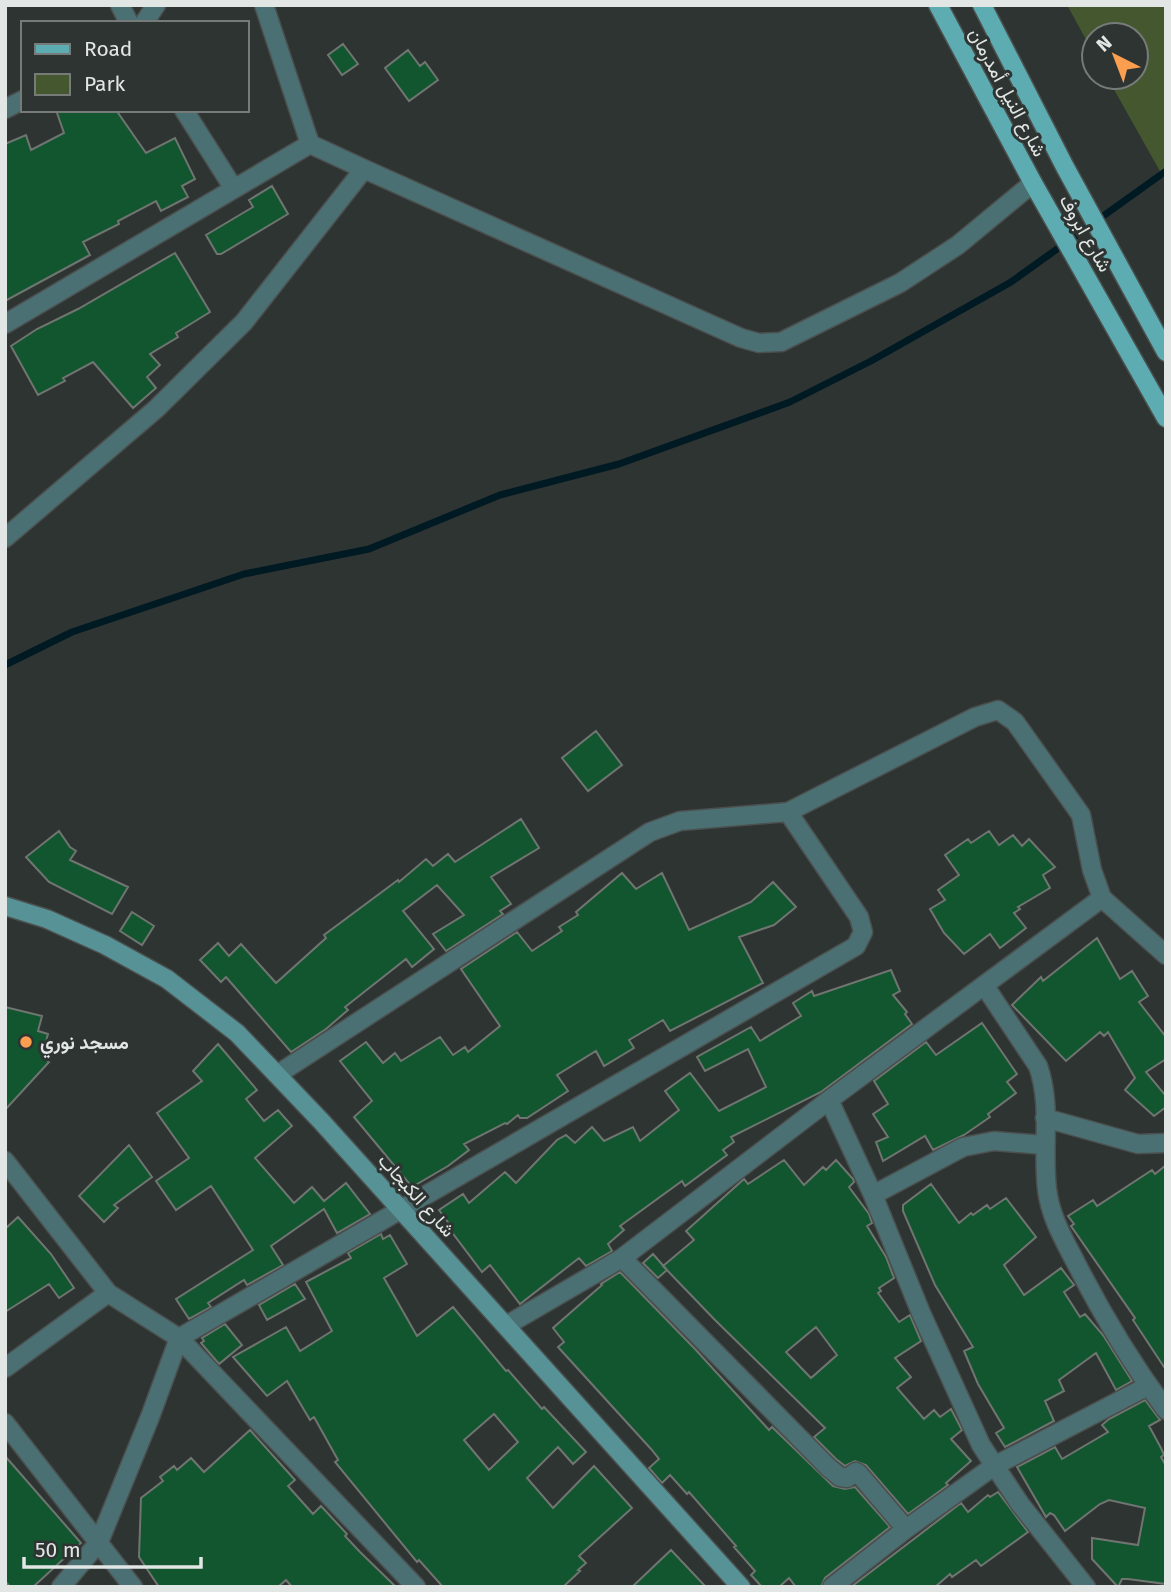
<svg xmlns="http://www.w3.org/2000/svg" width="1171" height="1592" viewBox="0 0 1171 1592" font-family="'Fira Sans',Vazirmatn,sans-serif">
<rect width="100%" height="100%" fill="#2e3432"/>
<path fill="#44572f" d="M 1067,5 L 1166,5 L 1166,182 L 1107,77 L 1136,77 L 1136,35 L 1094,35 L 1094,54 Z"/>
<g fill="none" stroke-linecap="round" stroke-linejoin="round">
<path stroke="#001a23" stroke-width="7" d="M 5,665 L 72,632 L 244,574 L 369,549 L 500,495 L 619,464 L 790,402 L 871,361 L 1011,282 L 1166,171"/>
</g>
<path fill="#11562f" stroke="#707571" stroke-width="2" fill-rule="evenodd" d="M 343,44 L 358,64 L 342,75 L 328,55 Z
M 408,50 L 420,66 L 425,62 L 438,80 L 409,101 L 385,68 Z
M 56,110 L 116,110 L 146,153 L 175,138 L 195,179 L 182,186 L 188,197 L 161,211 L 156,201 L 118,221 L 119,224 L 83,242 L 90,255 L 5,301 L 5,144 L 26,135 L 31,150 L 64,133 Z
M 272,186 L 288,214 L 221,254 L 217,254 L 206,235 L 253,207 L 249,200 Z
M 175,253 L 210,312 L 176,333 L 178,337 L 150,354 L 160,365 L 147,377 L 156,388 L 133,408 L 93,362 L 63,378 L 65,381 L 38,395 L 11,346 L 37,329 L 78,309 Z
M 596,731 L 622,765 L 588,791 L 562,758 Z
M 521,819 L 539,848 L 491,877 L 511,904 L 500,911 L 503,914 L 446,951 L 433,934 L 464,915 L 437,885 L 403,911 L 434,949 L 412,967 L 406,959 L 345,1007 L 348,1010 L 326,1029 L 291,1052 L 226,977 L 221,982 L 200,960 L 218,943 L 229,956 L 241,944 L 276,983 L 326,938 L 324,935 L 398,880 L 399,882 L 426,859 L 433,866 L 448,854 L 455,862 Z
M 59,831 L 70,847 L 76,851 L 70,860 L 128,887 L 112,914 L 49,882 L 26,857 Z
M 989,831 L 999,845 L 1013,835 L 1022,846 L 1029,839 L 1055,867 L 1043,875 L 1050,888 L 1018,907 L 1020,909 L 1014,913 L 1026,928 L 1000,948 L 990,934 L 964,954 L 944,933 L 930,909 L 945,900 L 938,890 L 959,875 L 945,855 L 968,839 L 971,843 Z
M 622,873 L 636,889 L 662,873 L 689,930 L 751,902 L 773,882 L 796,907 L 774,925 L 739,937 L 763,983 L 670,1031 L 663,1020 L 629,1040 L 634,1048 L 604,1066 L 596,1051 L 557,1075 L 568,1091 L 527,1118 L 520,1118 L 518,1115 L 507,1124 L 505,1123 L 464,1144 L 469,1150 L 448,1166 L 412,1187 L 354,1117 L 372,1101 L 340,1061 L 366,1042 L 383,1063 L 395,1053 L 401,1061 L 440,1037 L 453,1055 L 465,1047 L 468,1052 L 500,1026 L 461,969 L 517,932 L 532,951 L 562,931 L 559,927 L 578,915 L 576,912 Z
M 132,912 L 154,926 L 142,945 L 120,931 Z
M 1097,938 L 1120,979 L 1132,971 L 1148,996 L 1139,1002 L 1166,1037 L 1166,1059 L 1146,1072 L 1166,1096 L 1166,1107 L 1154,1116 L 1125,1090 L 1135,1078 L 1108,1032 L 1104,1036 L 1100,1032 L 1066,1061 L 1012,1005 L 1041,977 L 1043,981 Z
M 891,970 L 900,991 L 893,995 L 907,1012 L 905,1014 L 912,1024 L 821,1092 L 731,1137 L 734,1142 L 723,1150 L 727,1155 L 685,1186 L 682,1181 L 620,1226 L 624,1230 L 608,1244 L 612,1251 L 586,1266 L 579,1258 L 520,1304 L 490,1265 L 482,1272 L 448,1227 L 450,1225 L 439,1210 L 463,1194 L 469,1203 L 505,1172 L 516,1183 L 557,1140 L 566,1135 L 575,1143 L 592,1127 L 604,1141 L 633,1127 L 640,1141 L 679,1110 L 665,1091 L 690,1073 L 719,1111 L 766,1087 L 748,1049 L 705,1071 L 697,1057 L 751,1027 L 760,1041 L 801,1016 L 793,1003 L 812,991 L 814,996 Z
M 5,1007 L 42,1016 L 38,1031 L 48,1034 L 42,1056 L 49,1062 L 5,1110 Z
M 982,1023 L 1017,1074 L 1007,1082 L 1016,1093 L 988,1114 L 990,1117 L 964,1135 L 933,1150 L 925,1136 L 883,1161 L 876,1142 L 888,1137 L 873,1114 L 888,1104 L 874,1081 L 926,1042 L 936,1055 Z
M 218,1044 L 257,1090 L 246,1099 L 264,1121 L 278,1110 L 292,1126 L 255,1158 L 294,1203 L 312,1187 L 324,1201 L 346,1183 L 370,1214 L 337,1233 L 324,1209 L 271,1246 L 283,1265 L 247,1285 L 244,1280 L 208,1303 L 211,1307 L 189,1319 L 176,1299 L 253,1250 L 211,1186 L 176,1210 L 156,1181 L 189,1158 L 157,1113 L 202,1081 L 193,1071 Z
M 129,1145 L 152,1177 L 114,1205 L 118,1208 L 104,1222 L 79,1196 Z
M 784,1160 L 804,1185 L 823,1167 L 826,1170 L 836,1160 L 853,1179 L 854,1182 L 849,1187 L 869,1214 L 872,1223 L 867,1226 L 886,1257 L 894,1278 L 879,1288 L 881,1291 L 878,1293 L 899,1322 L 910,1315 L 921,1341 L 895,1358 L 911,1377 L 897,1388 L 924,1419 L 934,1410 L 940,1417 L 951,1409 L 962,1430 L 951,1439 L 971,1461 L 946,1483 L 948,1485 L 908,1514 L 866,1465 L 855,1461 L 845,1466 L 836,1459 L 814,1437 L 825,1428 L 714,1319 L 663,1266 L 694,1240 L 686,1231 L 744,1179 L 748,1184 ZM 816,1327 L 837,1355 L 811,1378 L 786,1352 Z
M 1166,1165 L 1166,1370 L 1133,1320 L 1135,1318 L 1071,1226 L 1074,1224 L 1068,1216 L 1093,1200 L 1097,1206 L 1152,1170 L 1155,1174 Z
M 931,1184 L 959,1223 L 971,1213 L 973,1215 L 987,1205 L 990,1209 L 1006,1198 L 1036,1237 L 1004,1265 L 1024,1295 L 1061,1268 L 1074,1285 L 1064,1292 L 1080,1317 L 1085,1314 L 1103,1335 L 1132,1381 L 1116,1390 L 1096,1353 L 1059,1380 L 1064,1391 L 1045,1401 L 1054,1421 L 1005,1447 L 996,1433 L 1004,1428 L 978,1384 L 964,1351 L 973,1347 L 935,1285 L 903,1211 L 903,1205 Z
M 18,1217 L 51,1254 L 74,1288 L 59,1298 L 49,1284 L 5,1312 L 5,1229 Z
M 381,1234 L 383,1239 L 390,1235 L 407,1264 L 384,1278 L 417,1336 L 453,1307 L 506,1371 L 508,1370 L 542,1409 L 544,1407 L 586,1452 L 573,1464 L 558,1447 L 527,1478 L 553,1508 L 594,1466 L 632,1508 L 579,1556 L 586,1563 L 578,1570 L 580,1571 L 563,1587 L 443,1587 L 419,1560 L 417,1562 L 335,1462 L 338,1460 L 314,1417 L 310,1420 L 287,1381 L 267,1396 L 233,1357 L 286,1327 L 300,1351 L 332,1331 L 306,1282 L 351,1258 L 348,1253 ZM 494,1414 L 518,1442 L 489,1470 L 464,1440 Z
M 653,1254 L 667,1270 L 658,1278 L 643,1263 Z
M 620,1272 L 695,1349 L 769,1430 L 772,1427 L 833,1486 L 845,1489 L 855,1487 L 890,1527 L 825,1578 L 821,1587 L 796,1587 L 789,1578 L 779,1587 L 762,1587 L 751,1575 L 755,1571 L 734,1547 L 736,1546 L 689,1492 L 687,1494 L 670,1475 L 662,1483 L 649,1468 L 659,1459 L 651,1449 L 558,1347 L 564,1342 L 553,1328 L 602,1285 L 601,1284 Z
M 295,1284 L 305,1299 L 267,1320 L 259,1305 Z
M 225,1324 L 242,1345 L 219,1364 L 201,1343 L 204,1341 L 202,1338 Z
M 1145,1400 L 1160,1420 L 1149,1426 L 1161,1448 L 1164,1455 L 1161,1457 L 1166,1466 L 1166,1584 L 1128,1579 L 1122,1579 L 1118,1587 L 1092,1559 L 1092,1538 L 1138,1545 L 1145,1508 L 1109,1500 L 1100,1504 L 1065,1531 L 1054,1515 L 1050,1513 L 1046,1517 L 1017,1467 L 1055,1447 L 1062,1459 L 1108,1432 L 1102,1425 L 1109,1419 Z
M 250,1430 L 295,1480 L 288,1486 L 313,1514 L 321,1506 L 347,1534 L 345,1536 L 360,1552 L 396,1587 L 292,1587 L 286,1580 L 278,1587 L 159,1587 L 139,1557 L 141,1498 L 163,1481 L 160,1477 L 174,1466 L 177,1470 L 191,1458 L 204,1472 Z
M 5,1456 L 81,1543 L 33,1587 L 10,1587 L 5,1581 Z
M 998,1492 L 1028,1532 L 981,1566 L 976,1560 L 952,1577 L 950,1574 L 935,1587 L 851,1587 L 961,1503 L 968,1512 L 988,1495 L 990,1497 Z
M 671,1550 L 706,1587 L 632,1587 Z"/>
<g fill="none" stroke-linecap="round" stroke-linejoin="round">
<g stroke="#4b504f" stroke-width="21">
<path id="street" d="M 120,5 L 129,23
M 264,5 L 310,144 L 364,169
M 144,23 L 156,5
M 5,109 L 23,100
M 184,110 L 234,189
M 5,324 L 310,144
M 5,538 L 156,409 L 244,322 L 364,169 L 741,338 L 759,343 L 781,342 L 900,283 L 958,245 L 1033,183
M 788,812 L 975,717 L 998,710 L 1015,722 L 1081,815 L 1092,870 L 1102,898 L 1166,955
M 984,985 L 1038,1066 C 1052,1105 1042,1148 1047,1189 C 1050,1216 1064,1240 1076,1263 C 1102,1314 1132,1364 1166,1410
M 829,1100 L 873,1195 L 921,1313 L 981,1445 L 1020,1504 L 1086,1587
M 1045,1118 L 1138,1144 L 1166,1143
M 5,1161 L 108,1293 L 179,1338 L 416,1587
M 873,1195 L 963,1147 L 994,1141 L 1044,1145
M 622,1258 L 828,1467 L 840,1477 L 847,1478 L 856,1472 L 859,1474 L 906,1529
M 507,1325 L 622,1258 L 829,1100 L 1102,898
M 5,1368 L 108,1293
M 5,1423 L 133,1587
M 61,1587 L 99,1542 L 150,1417 L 179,1338 L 856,946 L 863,932 L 859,917 L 788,812 L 680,821 L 650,832 L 278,1074
M 832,1587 L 906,1529 L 994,1466 L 1148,1386"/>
</g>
<g stroke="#4b504f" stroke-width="21">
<path id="secondary" d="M 5,906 L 47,919 L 105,945 L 167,979 L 237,1033 L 321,1121 L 741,1587"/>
</g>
<g stroke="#4b504f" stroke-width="21">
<path id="primary" d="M 938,5 L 1033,183 L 1166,418
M 982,5 L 1065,167 L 1166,352"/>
</g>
<use href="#street" stroke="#4b7073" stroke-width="18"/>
<use href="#secondary" stroke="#569296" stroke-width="18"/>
<use href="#primary" stroke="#5cacb2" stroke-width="18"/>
</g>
<circle fill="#fb9e50" stroke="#2e3432" stroke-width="2.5" cx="26" cy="1042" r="7"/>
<g text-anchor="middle" stroke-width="6" stroke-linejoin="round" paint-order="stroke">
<g font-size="19" fill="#e2e6e5" stroke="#2e3432">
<text transform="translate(1008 92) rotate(62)" y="7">شارع النيل أمدرمان</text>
<text transform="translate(1086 233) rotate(60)" y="7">شارع ابروف</text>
<text transform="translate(417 1195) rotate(48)" y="7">شارع الكبجاب</text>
</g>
<g font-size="19" font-weight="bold" fill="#e2e6e5" stroke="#2e3432" text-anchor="start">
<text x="40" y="1049">مسجد نوري</text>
</g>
</g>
<rect width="1171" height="1592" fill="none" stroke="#e2e6e5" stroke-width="14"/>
<rect x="21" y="21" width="228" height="91" fill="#2e3432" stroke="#767b7a" stroke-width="2"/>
<rect x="35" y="44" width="35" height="10" fill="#5cacb2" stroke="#767b7a" stroke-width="2"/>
<text x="84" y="56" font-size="21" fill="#e2e6e5">Road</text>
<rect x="35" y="74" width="35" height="21" fill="#44572f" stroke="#767b7a" stroke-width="2"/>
<text x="84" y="91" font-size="21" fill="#e2e6e5">Park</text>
<g transform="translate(1115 56) rotate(318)"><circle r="33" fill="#2e3432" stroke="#767b7a" stroke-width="2"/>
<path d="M0-5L12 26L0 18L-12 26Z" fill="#fb9e50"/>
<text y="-10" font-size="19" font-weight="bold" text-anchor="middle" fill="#e2e6e5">N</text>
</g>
<path d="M24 1557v10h177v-10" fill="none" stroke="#e2e6e5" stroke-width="3.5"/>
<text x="35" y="1557" font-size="21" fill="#e2e6e5" stroke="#2e3432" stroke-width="5" paint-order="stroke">50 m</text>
</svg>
